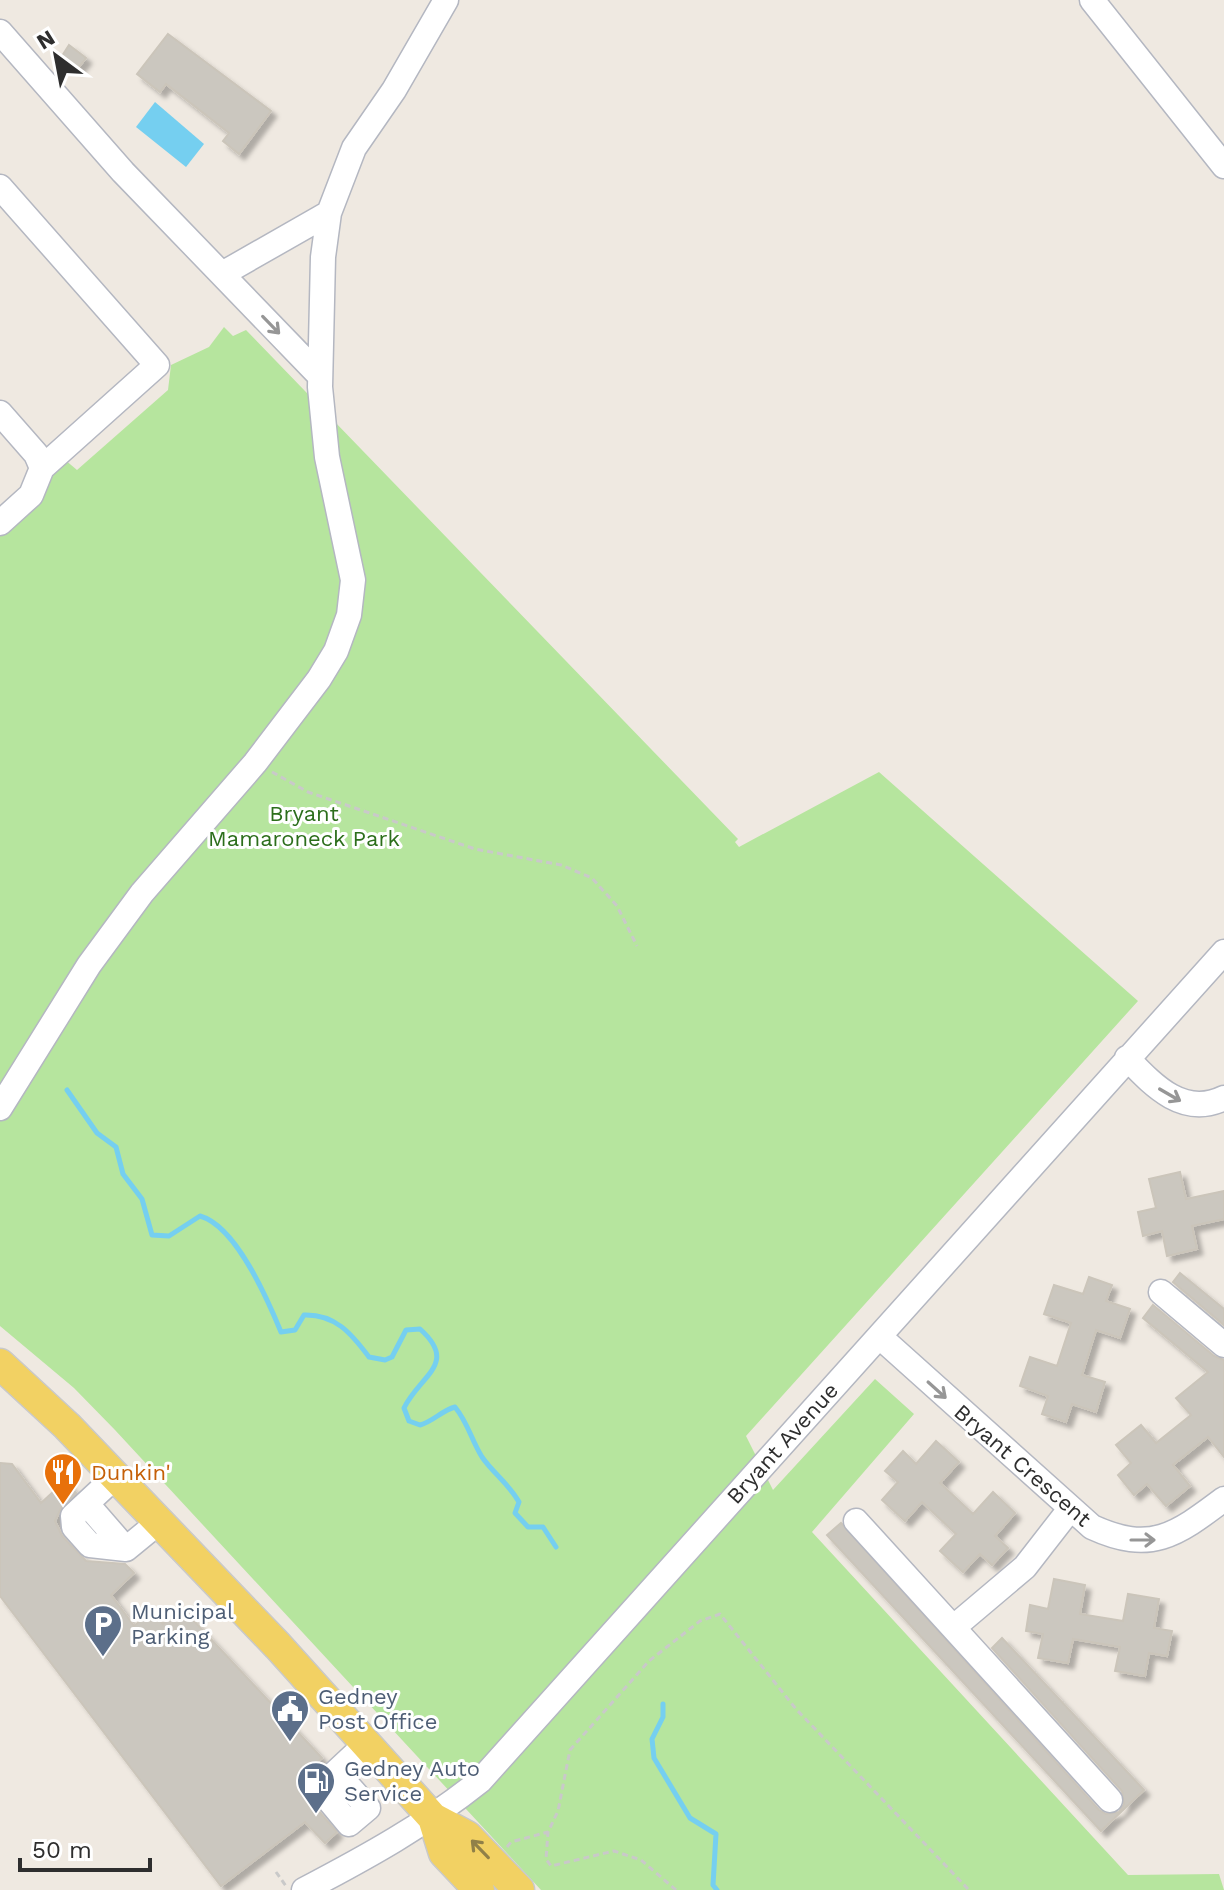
<svg xmlns="http://www.w3.org/2000/svg" width="1224" height="1890" viewBox="0 0 1224 1890" font-family="'Work Sans',sans-serif">
<defs>
<filter id="shadow"><feDropShadow dx="5.5" dy="5.5" stdDeviation="2" flood-color="#0004"/></filter>
</defs>
<rect width="100%" height="100%" fill="#efe9e1"/>
<path fill="#b6e59e" d="M 224,327 L 233,336 L 246,330 L 738,839 L 735,842 L 739,847 L 879,772 L 1138,1001 L 746,1436 L 773,1490 L 875,1379 L 914,1414 L 812,1532 L 1128,1875 L 1219,1874 L 1224,1890 L 541,1890 L 115,1430 L 74,1388 L 0,1326 L 0,536 L 41,502 L 50,473 L 64,459 L 77,470 L 168,390 L 171,365 L 209,347 Z"/>
<path fill="#75cff0" d="M 155,102 L 204,144 L 186,167 L 136,127 Z"/>
<g fill="none" stroke-linecap="round" stroke-linejoin="round">
<path stroke="#75cff0" stroke-width="5" d="M 67,1090 L 97,1133 L 116,1147 L 123,1174 L 142,1199 L 152,1235 L 169,1236 L 200,1216 C 236,1226 267,1298 281,1332 L 295,1330 L 304,1315 C 335,1314 351,1333 369,1357 L 385,1360 L 392,1357 L 406,1330 L 420,1329 C 459,1364 420,1375 404,1408 L 409,1421 L 420,1425 C 434,1421 441,1411 455,1407 C 468,1423 471,1439 482,1457 C 493,1473 509,1484 519,1502 L 515,1513 L 528,1527 L 543,1527 L 556,1547
M 663,1704 L 663,1717 L 652,1739 L 654,1758 L 690,1818 L 716,1834 L 713,1885 L 717,1890"/>
</g>
<path fill="#cbc7bf" stroke="#cbc5ba" stroke-width="2" filter="url(#shadow)" d="M 168,34 L 271,111 L 239,154 L 223,141 L 229,133 L 166,84 L 160,92 L 137,74 Z
M 69,45 L 86,58 L 78,68 L 62,56 Z
M 1180,1172 L 1186,1199 L 1224,1191 L 1224,1219 L 1192,1226 L 1197,1249 L 1167,1256 L 1162,1231 L 1143,1236 L 1138,1212 L 1156,1208 L 1149,1179 Z
M 1180,1273 L 1224,1309 L 1224,1325 L 1173,1282 Z
M 1089,1277 L 1112,1285 L 1106,1301 L 1130,1309 L 1120,1338 L 1096,1330 L 1082,1375 L 1105,1382 L 1096,1412 L 1072,1404 L 1066,1422 L 1042,1414 L 1048,1396 L 1020,1386 L 1030,1357 L 1057,1366 L 1071,1323 L 1044,1314 L 1054,1285 L 1083,1294 Z
M 1153,1305 L 1214,1356 L 1224,1360 L 1224,1457 L 1208,1437 L 1173,1465 L 1190,1486 L 1166,1506 L 1147,1484 L 1134,1495 L 1118,1475 L 1131,1463 L 1116,1445 L 1141,1425 L 1156,1443 L 1191,1415 L 1176,1398 L 1208,1372 L 1143,1318 Z
M 936,1441 L 959,1462 L 940,1483 L 973,1514 L 993,1492 L 1015,1513 L 995,1536 L 1008,1548 L 992,1565 L 980,1554 L 963,1572 L 940,1551 L 956,1534 L 922,1502 L 905,1521 L 882,1500 L 898,1482 L 885,1471 L 903,1451 L 916,1464 Z
M 0,1463 L 12,1464 L 41,1503 L 65,1481 L 76,1493 L 62,1506 L 55,1521 L 62,1536 L 86,1561 L 125,1564 L 134,1573 L 111,1595 L 134,1626 L 152,1611 L 163,1624 L 180,1606 L 322,1758 L 299,1779 L 307,1798 L 337,1832 L 325,1843 L 305,1822 L 221,1886 L 0,1596 Z
M 841,1523 L 1099,1810 L 1106,1814 L 1119,1812 L 1124,1804 L 1122,1791 L 992,1648 L 1002,1638 L 1144,1790 L 1101,1831 L 827,1535 Z
M 1054,1579 L 1085,1585 L 1080,1614 L 1123,1621 L 1128,1594 L 1159,1599 L 1154,1628 L 1172,1631 L 1167,1656 L 1149,1653 L 1145,1676 L 1115,1671 L 1120,1647 L 1073,1639 L 1068,1663 L 1038,1658 L 1043,1634 L 1026,1631 L 1030,1605 L 1048,1609 Z"/>
<g fill="none" stroke-linecap="round" stroke-linejoin="round">
<g stroke="#b4b7c1" stroke-width="27">
<path id="minor" d="M 1092,0 L 1224,166
M 0,32 L 123,172 L 320,376
M 0,187 L 157,365 L 42,468
M 222,274 L 329,213
M 0,413 L 36,454 L 42,468 L 31,495 L 0,523
M 1127,1058 C 1153,1085 1183,1118 1224,1098
M 0,1108 L 89,965 L 142,893 L 255,763 L 319,679 L 336,651 L 349,615 L 353,580 L 327,457 L 320,387 L 323,257 L 329,213 L 354,148 L 394,90 L 446,0
M 1161,1292 L 1224,1345
M 880,1337 L 1092,1527 C 1151,1554 1176,1535 1224,1499
M 116,1476 L 73,1516 L 74,1527 L 90,1545 L 126,1549 L 159,1522
M 87,1504 L 126,1549
M 856,1521 L 1110,1800
M 954,1627 L 1025,1567 L 1070,1509
M 336,1772 L 368,1808 L 349,1824 L 319,1788 L 366,1744
M 304,1890 C 367,1857 425,1825 480,1781 L 1224,952"/>
</g>
<g stroke="#c9c9c9" stroke-width="33">
<path id="major" d="M 0,1364 L 67,1426 L 278,1646 L 433,1818 L 467,1836 L 519,1890
M 433,1818 L 444,1853 L 479,1890"/>
</g>
<path stroke="#c9c9c9" stroke-width="3" stroke-dasharray="6 4" stroke-linecap="butt" d="M 272,772 L 308,792 L 475,849 L 561,865 L 592,878 L 617,906 L 637,946
M 507,1847 L 511,1842 L 548,1832
M 276,1872 L 286,1886
M 676,1890 L 641,1860 L 614,1851 L 551,1866 L 546,1859 L 548,1832 L 558,1811 L 570,1750 L 649,1661 L 700,1621 L 720,1614 L 796,1709 L 969,1890"/>
<use href="#minor" stroke="#fff" stroke-width="24"/>
<use href="#major" stroke="#f2d163" stroke-width="30"/>
</g>
<defs><path id="oneway-shaft" d="M-6 0H5M1.5-3L5.5 0L1.5 3" fill="none" stroke-width="1.6" stroke-linecap="round" stroke-linejoin="round" transform="scale(2)"/></defs>
<g stroke="#969696">
<use href="#oneway-shaft" transform="translate(271 325) rotate(46)"/>
<use href="#oneway-shaft" transform="translate(1170 1095) rotate(30)"/>
<use href="#oneway-shaft" transform="translate(937 1390) rotate(42)"/>
<use href="#oneway-shaft" transform="translate(1143 1540)"/>
</g>
<use stroke="#908048" href="#oneway-shaft" transform="translate(480 1849) rotate(-134)"/>
<defs>
<g id="restaurant-pin" transform="scale(2)"><path d="M0 17L-7.5 6A9.5 9.5 0 1 1 7.5 6Z" fill="#e8710a" stroke="#fff"/><path d="M-5-6h1v4h1v-4h1v4h1v-4h1v5L-1.5 .5V6h-2V.5L-5-1ZM5-6V6H3V1.5H1.5Q1.5-4 5-6Z" fill="#fff"/></g>
<g id="parking-pin" transform="scale(2)"><path d="M0 17L-7.5 6A9.5 9.5 0 1 1 7.5 6Z" fill="#5c6f8a" stroke="#fff"/><path d="M-3.5-5.5H1a3.5 3.5 0 0 1 0 7H-1V5.5H-3.5ZM-1-3.4V-.6H.8a1.4 1.4 0 0 0 0-2.8Z" fill="#fff"/></g>
<g id="civic-pin" transform="scale(2)"><path d="M0 17L-7.5 6A9.5 9.5 0 1 1 7.5 6Z" fill="#5c6f8a" stroke="#fff"/><path d="M-.6-6.5H3V-4.5H.6V-3L4-1V1h2V6H-6V1h2V-1L-.6-3ZM-1.2 2.5V6h2.4V2.5Z" fill="#fff"/></g>
<g id="fuel-pin" transform="scale(2)"><path d="M0 17L-7.5 6A9.5 9.5 0 1 1 7.5 6Z" fill="#5c6f8a" stroke="#fff"/><path d="M-5.5-6h7V0h2V4h1.3V-2.5L3-4.5l.8-.8L6-3V5H2.5V1h-1V6h-7ZM-4.2-4.7v3.2H.2V-4.7Z" fill="#fff"/></g>
</defs>
<g fill-rule="evenodd">
<use href="#restaurant-pin" x="63" y="1472"/>
<use href="#parking-pin" x="103" y="1624"/>
<use href="#civic-pin" x="290" y="1709"/>
<use href="#fuel-pin" x="316" y="1781"/>
</g>
<g text-anchor="middle" stroke-width="6" stroke-linejoin="round" paint-order="stroke">
<g font-size="22" fill="#2c6e1b" stroke="#fff">
<text x="304" y="821">Bryant<tspan x="304" dy="25">Mamaroneck Park</tspan></text>
</g>
<g font-size="22" fill="#2e2e2e" stroke="#fff">
<text transform="translate(782 1443) rotate(-48)" y="8">Bryant Avenue</text>
<text transform="translate(1023 1465) rotate(41)" y="8">Bryant Crescent</text>
</g>
<g font-size="22" fill="#c56008" stroke="#fff" text-anchor="start">
<text x="91" y="1480">Dunkin'</text>
</g>
<g font-size="22" fill="#4e5e75" stroke="#fff" text-anchor="start">
<text x="131" y="1619">Municipal<tspan x="131" dy="25">Parking</tspan></text>
<text x="318" y="1704">Gedney<tspan x="318" dy="25">Post Office</tspan></text>
<text x="344" y="1776">Gedney Auto<tspan x="344" dy="25">Service</tspan></text>
</g>
</g>
<g transform="translate(56 56) rotate(328)" stroke="#ffffff" stroke-width="6" paint-order="stroke">
<path d="M0-6L14 30L0 20L-14 30Z" fill="#2e2e2e"/>
<text y="-12" font-size="22" font-weight="bold" text-anchor="middle" fill="#2e2e2e">N</text>
</g>
<path d="M20 1858v12h130v-12" fill="none" stroke="#2e2e2e" stroke-width="4"/>
<text x="32" y="1858" font-size="24" fill="#2e2e2e" stroke="#ffffff" stroke-width="6" paint-order="stroke">50 m</text>
</svg>
